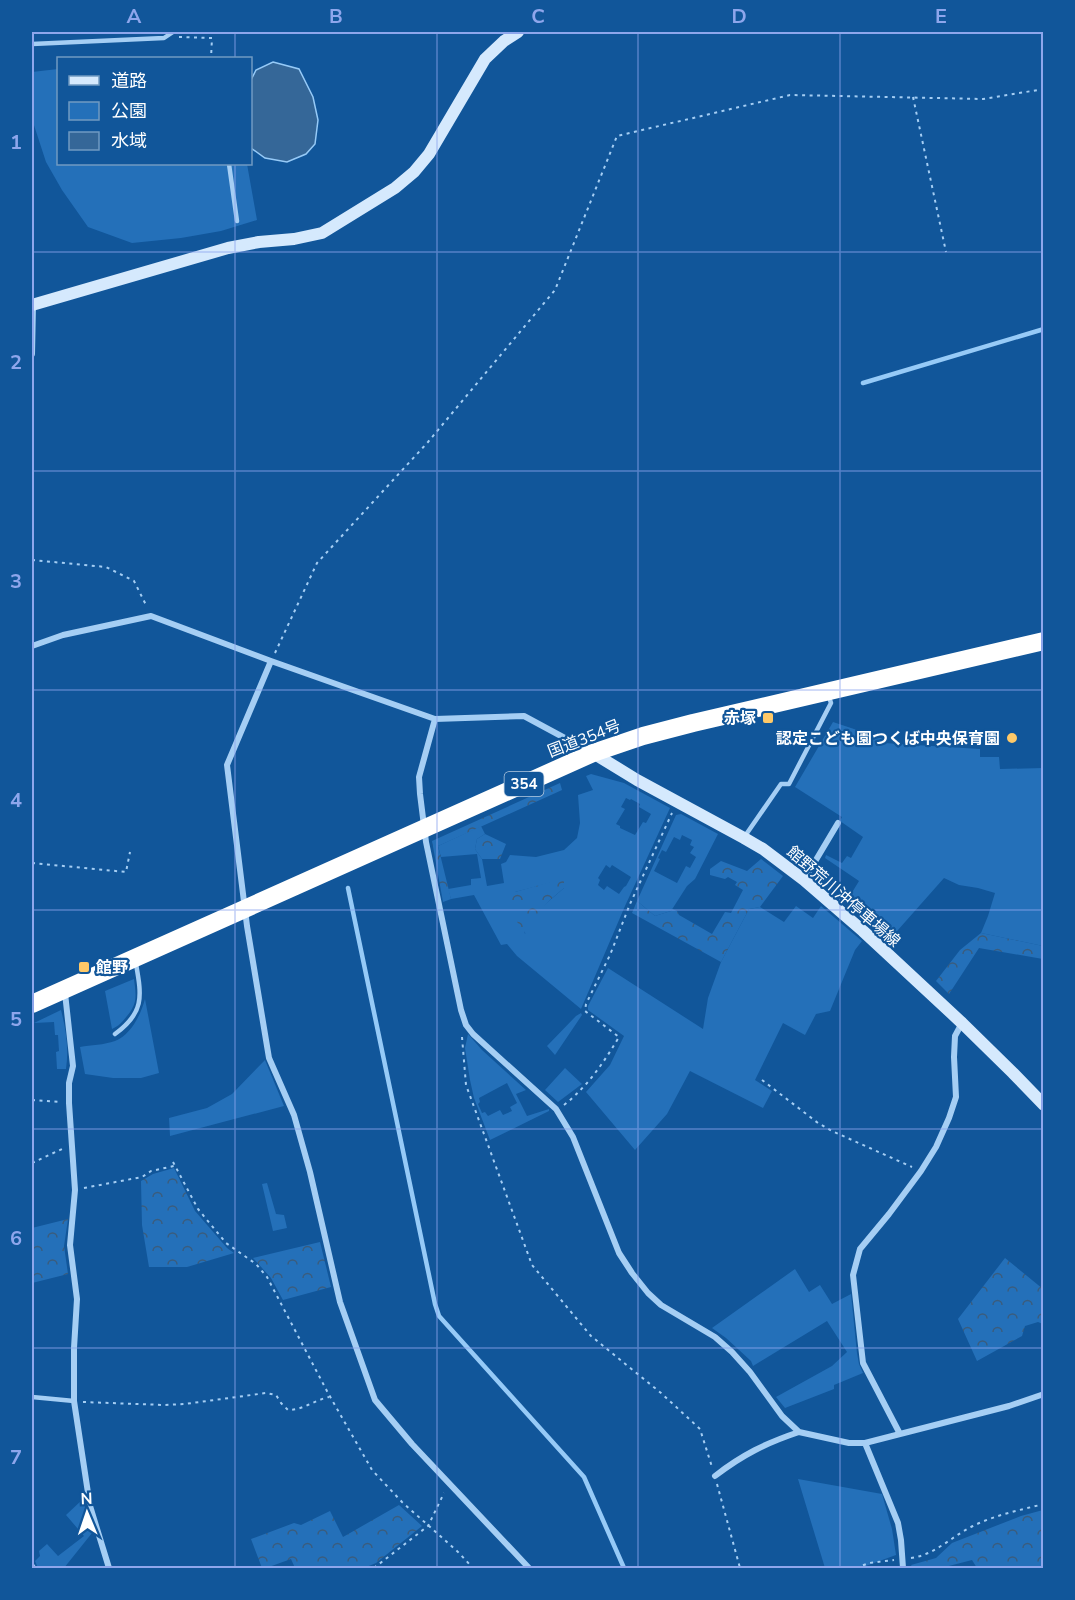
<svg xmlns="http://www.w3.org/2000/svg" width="1075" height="1600" viewBox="0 0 1075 1600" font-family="'Nunito Sans','Noto Sans JP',sans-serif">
<defs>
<pattern id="forest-crowns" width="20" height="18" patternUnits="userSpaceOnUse" patternTransform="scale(1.5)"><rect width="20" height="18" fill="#2470b9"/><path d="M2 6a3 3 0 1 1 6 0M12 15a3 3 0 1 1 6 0" fill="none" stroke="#3a5c7d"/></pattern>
</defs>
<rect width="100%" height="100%" fill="#11569a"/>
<path fill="#2470b9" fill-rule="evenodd" d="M 58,69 L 58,164 L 247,164 L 257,220 L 221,231 L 181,238 L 132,243 L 88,227 L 62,190 L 46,162 L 32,119 L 32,72 Z
M 833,722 L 884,739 L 884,743 L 980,749 L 980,757 L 999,757 L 1000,769 L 1043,768 L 1043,946 L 981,933 L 988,916 L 995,893 L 978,888 L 959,885 L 944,878 L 890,939 L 848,899 L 859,881 L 825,858 L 826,855 L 842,863 L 847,856 L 851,858 L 863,837 L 840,821 L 842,817 L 795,787 Z
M 591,774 L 624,783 L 670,808 L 625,906 L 581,1009 L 517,956 L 507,944 L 501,945 L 474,895 L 451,899 L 448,889 L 471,885 L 471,879 L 481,878 L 477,854 L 441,857 L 438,846 L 481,826 L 485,834 L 477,839 L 475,849 L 482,859 L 487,886 L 504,883 L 501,864 L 506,862 L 510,855 L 536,857 L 564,850 L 577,838 L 580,823 L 578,795 L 593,790 L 586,776 ZM 626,798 L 630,800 L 631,799 L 640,804 L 639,807 L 651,814 L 646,823 L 643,822 L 635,835 L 620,828 L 620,826 L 616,824 L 625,809 L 621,807 ZM 606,865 L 610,868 L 612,865 L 631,877 L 626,886 L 624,887 L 619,894 L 607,886 L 604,890 L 598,885 L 600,880 L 598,878 ZM 564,879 L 564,888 L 542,907 L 531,921 L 525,934 L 515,892 Z
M 681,814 L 718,834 L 695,879 L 687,886 L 671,911 L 655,916 L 637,901 L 676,815 ZM 682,835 L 692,840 L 690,845 L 694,847 L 690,853 L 696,857 L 690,868 L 686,866 L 677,883 L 654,871 L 660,859 L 658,858 L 662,850 L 666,852 L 674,837 L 680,840 Z
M 796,906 L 813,918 L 821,906 L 862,941 L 855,950 L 830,1011 L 816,1014 L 805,1035 L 783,1023 L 755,1080 L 772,1091 L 763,1108 L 690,1071 L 667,1114 L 635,1150 L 586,1092 L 610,1065 L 624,1036 L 588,1010 L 588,1006 L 608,968 L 703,1029 L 708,998 L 721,962 L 749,909 L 760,907 L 784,922 Z
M 134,979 C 136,995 138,1003 127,1016 C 122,1022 119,1026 112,1029 L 105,991 Z
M 145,999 L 159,1073 L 141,1078 L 113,1078 L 85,1074 L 80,1047 C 91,1045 104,1045 115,1041 C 131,1035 141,1014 145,999 Z
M 61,1010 C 66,1029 69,1049 66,1069 L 57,1069 L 56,1052 L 59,1051 L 58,1035 L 55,1035 L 54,1022 L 34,1023 Z
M 581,1013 L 582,1015 L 555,1055 L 547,1046 L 576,1016 Z
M 468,1034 L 482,1050 L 526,1090 L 516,1094 L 527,1116 L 549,1109 L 549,1111 L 490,1140 L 474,1098 L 470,1080 L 465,1048 ZM 507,1083 L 517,1103 L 510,1107 L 512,1111 L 503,1115 L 500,1110 L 488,1116 L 485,1112 L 482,1113 L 478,1104 L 480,1102 L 479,1098 Z
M 265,1060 L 284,1106 L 170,1136 L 169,1118 L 207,1108 L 232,1094 Z
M 565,1068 L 582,1084 L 558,1102 L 545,1090 Z
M 267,1183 L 276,1214 L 284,1215 L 287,1228 L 273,1231 L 262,1184 Z
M 795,1269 L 809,1292 L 820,1285 L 832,1304 L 851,1294 L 857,1353 L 859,1364 L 863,1373 L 834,1385 L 834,1389 L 785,1408 L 776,1397 L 832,1366 L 847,1352 L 827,1321 L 753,1366 L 751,1361 L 726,1338 L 712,1328 Z
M 798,1479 L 882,1494 L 892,1529 L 896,1555 L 860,1568 L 825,1568 Z
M 83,1499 L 92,1533 L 64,1568 L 38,1568 L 35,1561 L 40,1556 L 39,1551 L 47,1544 L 58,1556 L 84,1536 L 66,1515 Z"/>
<path fill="url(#forest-crowns)" d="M 560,783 L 562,790 L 438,846 L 451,899 L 443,902 L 432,841 Z
M 485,834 L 506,844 L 500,859 L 482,859 L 475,849 L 477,839 Z
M 761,859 L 783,876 L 760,907 L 749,909 L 721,962 L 632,913 L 637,901 L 655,916 L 671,911 L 672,909 L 677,911 L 679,915 L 712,934 L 725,912 L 731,913 L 743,890 L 735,885 L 737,882 L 728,877 L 725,879 L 710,875 L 710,869 L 721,861 L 747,871 Z
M 564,878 L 564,888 C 546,903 535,913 526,934 L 504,904 L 515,892 Z
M 981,933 L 1043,946 L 1043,959 L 979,948 L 949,994 L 936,981 L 960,950 Z
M 174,1168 L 195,1211 L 227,1248 L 234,1253 L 187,1267 L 149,1267 L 142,1225 L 141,1181 L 153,1174 Z
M 68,1219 L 64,1246 L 68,1274 L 32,1283 L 32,1228 Z
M 320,1242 L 331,1287 L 283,1300 L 271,1278 L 253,1258 Z
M 1005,1258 L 1043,1289 L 1043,1324 L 1038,1322 L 1025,1326 L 1022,1336 L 977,1361 L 958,1319 Z
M 399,1505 L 422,1526 L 376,1563 L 364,1568 L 295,1568 L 291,1559 L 266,1568 L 262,1568 L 251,1539 L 294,1523 L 301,1525 L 330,1511 L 343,1537 Z
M 1043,1510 L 1043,1568 L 977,1568 L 972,1560 L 941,1568 L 913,1568 L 911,1565 L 936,1558 L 952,1543 L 1021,1516 Z"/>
<path fill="#356798" stroke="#96caf7" stroke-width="1.5" d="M 273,62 L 299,69 L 313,97 L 318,120 L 315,144 L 306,154 L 287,162 L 265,158 L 251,148 L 251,80 L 256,70 Z"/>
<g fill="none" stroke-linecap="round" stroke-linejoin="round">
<path stroke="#96caf7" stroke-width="4.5" d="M 863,383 L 1044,329
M 348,888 L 435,1304 L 439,1316 L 584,1477 L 624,1568"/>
<path stroke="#a5cef4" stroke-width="2" stroke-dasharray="3 4.5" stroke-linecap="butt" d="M 179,37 L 212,38 L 211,58
M 913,97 L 946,252
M 32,560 L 106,567 L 134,581 L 147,607
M 275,653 L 317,563 L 428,442 L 555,290 L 617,136 L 790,95 L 983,99 L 1044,89
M 32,863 L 126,872 L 130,852
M 462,1037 L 466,1085 L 532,1265 L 591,1336 L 661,1393 L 700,1429 L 712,1467
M 762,1080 L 818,1123 L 832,1131 L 912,1167
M 32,1100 L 60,1102
M 564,1105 C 588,1086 604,1062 619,1037 L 585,1011 L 586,1004 L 610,955 L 630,904 L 672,813
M 173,1162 L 198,1209 L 226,1243 L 256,1264 L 267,1277 L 328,1393 L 372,1470 L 402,1502 L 458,1552 L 473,1568
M 32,1163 L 62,1149
M 84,1188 L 142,1177 L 151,1171 L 174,1166
M 83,1402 L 164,1405 L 185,1404 L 266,1393 L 276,1395 L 281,1403 L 288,1410 C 303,1410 315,1400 329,1397
M 717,1484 L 740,1568
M 911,1558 C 935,1555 952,1536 973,1526 C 995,1515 1020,1510 1044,1504
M 374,1568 L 428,1526 L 444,1493
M 856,1568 L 869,1563 L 894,1560"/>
<path stroke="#a5cef4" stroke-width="4.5" d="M 32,44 L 164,38 L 173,32
M 229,164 L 237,221
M 745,836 L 781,784 L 789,784 L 831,703 L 829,697
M 115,1034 C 144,1013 142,997 136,964
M 32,1397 L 74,1401
M 32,1565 L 34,1568"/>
<path stroke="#a5cef4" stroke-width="6" d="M 32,354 L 33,305
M 32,646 L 63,635 L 151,616 L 271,661 L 435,719 L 419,777 L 420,794 L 426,842 L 461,1010 L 466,1025 L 473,1034 L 556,1109 L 573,1137 L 619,1253 L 632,1273 L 648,1293 L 661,1305 L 715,1337 L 732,1352 L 750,1372 L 782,1416 L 799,1432 L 849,1443 L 865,1443 L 1009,1406 L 1044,1394
M 271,661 L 227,765 L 247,926 L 269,1058 L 294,1115 L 310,1172 L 340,1302 L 375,1400 L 412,1444 L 529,1568
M 435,719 L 524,716 L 587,750
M 804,880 L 838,823
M 65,993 L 73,1066 L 69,1083 L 69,1103 L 75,1190 L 70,1245 L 77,1299 L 74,1348 L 74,1401 L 90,1506 L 109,1568
M 900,1434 L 863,1363 L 853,1275 L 860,1249 L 889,1214 L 921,1171 L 936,1147 L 949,1118 L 956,1097 L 954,1057 L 955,1036 L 962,1023
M 865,1443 L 898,1523 L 901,1540 L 903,1568
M 715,1476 C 742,1455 766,1443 799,1432"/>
<path stroke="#d5e9fd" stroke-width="12" d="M 32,305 L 228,248 L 259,242 L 294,239 L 322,233 L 395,188 L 414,172 L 429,154 L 485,59 L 504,41 L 518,32
M 593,753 L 637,780 L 744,838 L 763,849 L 804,880 L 863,931 L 962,1023 L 1013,1073 L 1044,1105"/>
<path stroke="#fff" stroke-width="18" d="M 32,1004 L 593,753 L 643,736 L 693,723 L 1044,641"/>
</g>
<path fill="none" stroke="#8ea6ec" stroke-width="1.5" stroke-opacity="0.55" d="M 235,32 L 235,58M 437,32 L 437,1568M 638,32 L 638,1568M 840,32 L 840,1568M 235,164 L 235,1568M 32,252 L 1044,252M 32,471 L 1044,471M 32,690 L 1044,690M 32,910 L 1044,910M 32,1129 L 1044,1129M 32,1348 L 1044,1348"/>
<g fill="#ffc968" stroke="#11569a" stroke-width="2">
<rect x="762" y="712" width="12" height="12" rx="3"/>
<circle cx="1012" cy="738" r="6"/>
<rect x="78" y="961" width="12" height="12" rx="3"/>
</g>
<g text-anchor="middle" stroke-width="4.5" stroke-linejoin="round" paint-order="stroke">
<rect fill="#11569a" stroke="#b8cce1" stroke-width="1.5" x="504.5" y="772" width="39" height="24" rx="4.5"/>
<g font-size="15" font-weight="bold" fill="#fff">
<text x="524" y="789">354</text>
</g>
<g font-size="16" font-weight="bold" fill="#fff" stroke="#11569a" text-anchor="end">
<text x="756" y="724">赤塚</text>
<text x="1000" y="744">認定こども園つくば中央保育園</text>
<text x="96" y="973" text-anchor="start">館野</text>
</g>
<g font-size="16" fill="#fff" stroke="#11569a">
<text transform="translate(584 738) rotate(-21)" y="6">国道354号</text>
<text transform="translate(844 896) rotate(41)" y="6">館野荒川沖停車場線</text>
</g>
</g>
<rect width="1075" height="1600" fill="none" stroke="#11569a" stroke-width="66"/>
<rect x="57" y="57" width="195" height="108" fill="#11569a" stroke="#709ac2" stroke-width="1.5"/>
<rect x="69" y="76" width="30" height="9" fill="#d5e9fd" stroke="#709ac2" stroke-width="1.5"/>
<text x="111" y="87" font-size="18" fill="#ffffff">道路</text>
<rect x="69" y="102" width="30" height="18" fill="#2470b9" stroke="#709ac2" stroke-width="1.5"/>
<text x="111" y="117" font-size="18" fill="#ffffff">公園</text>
<rect x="69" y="132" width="30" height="18" fill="#356798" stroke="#709ac2" stroke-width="1.5"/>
<text x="111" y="147" font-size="18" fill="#ffffff">水域</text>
<g transform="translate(87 1513) rotate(358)" stroke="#11569a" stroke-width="4.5" paint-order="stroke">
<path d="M0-4.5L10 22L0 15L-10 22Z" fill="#ffffff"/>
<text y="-9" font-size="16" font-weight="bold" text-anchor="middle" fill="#ffffff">N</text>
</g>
<rect x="33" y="33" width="1009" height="1534" fill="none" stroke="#8ea6ec" stroke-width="2"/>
<g font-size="20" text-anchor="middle" font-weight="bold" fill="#8ea6ec">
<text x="134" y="23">A</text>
<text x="336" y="23">B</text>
<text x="538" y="23">C</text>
<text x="739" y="23">D</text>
<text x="941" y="23">E</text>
<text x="16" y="149">1</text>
<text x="16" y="369">2</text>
<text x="16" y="588">3</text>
<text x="16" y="807">4</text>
<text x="16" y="1026">5</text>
<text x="16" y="1245">6</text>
<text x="16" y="1464">7</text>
</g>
</svg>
